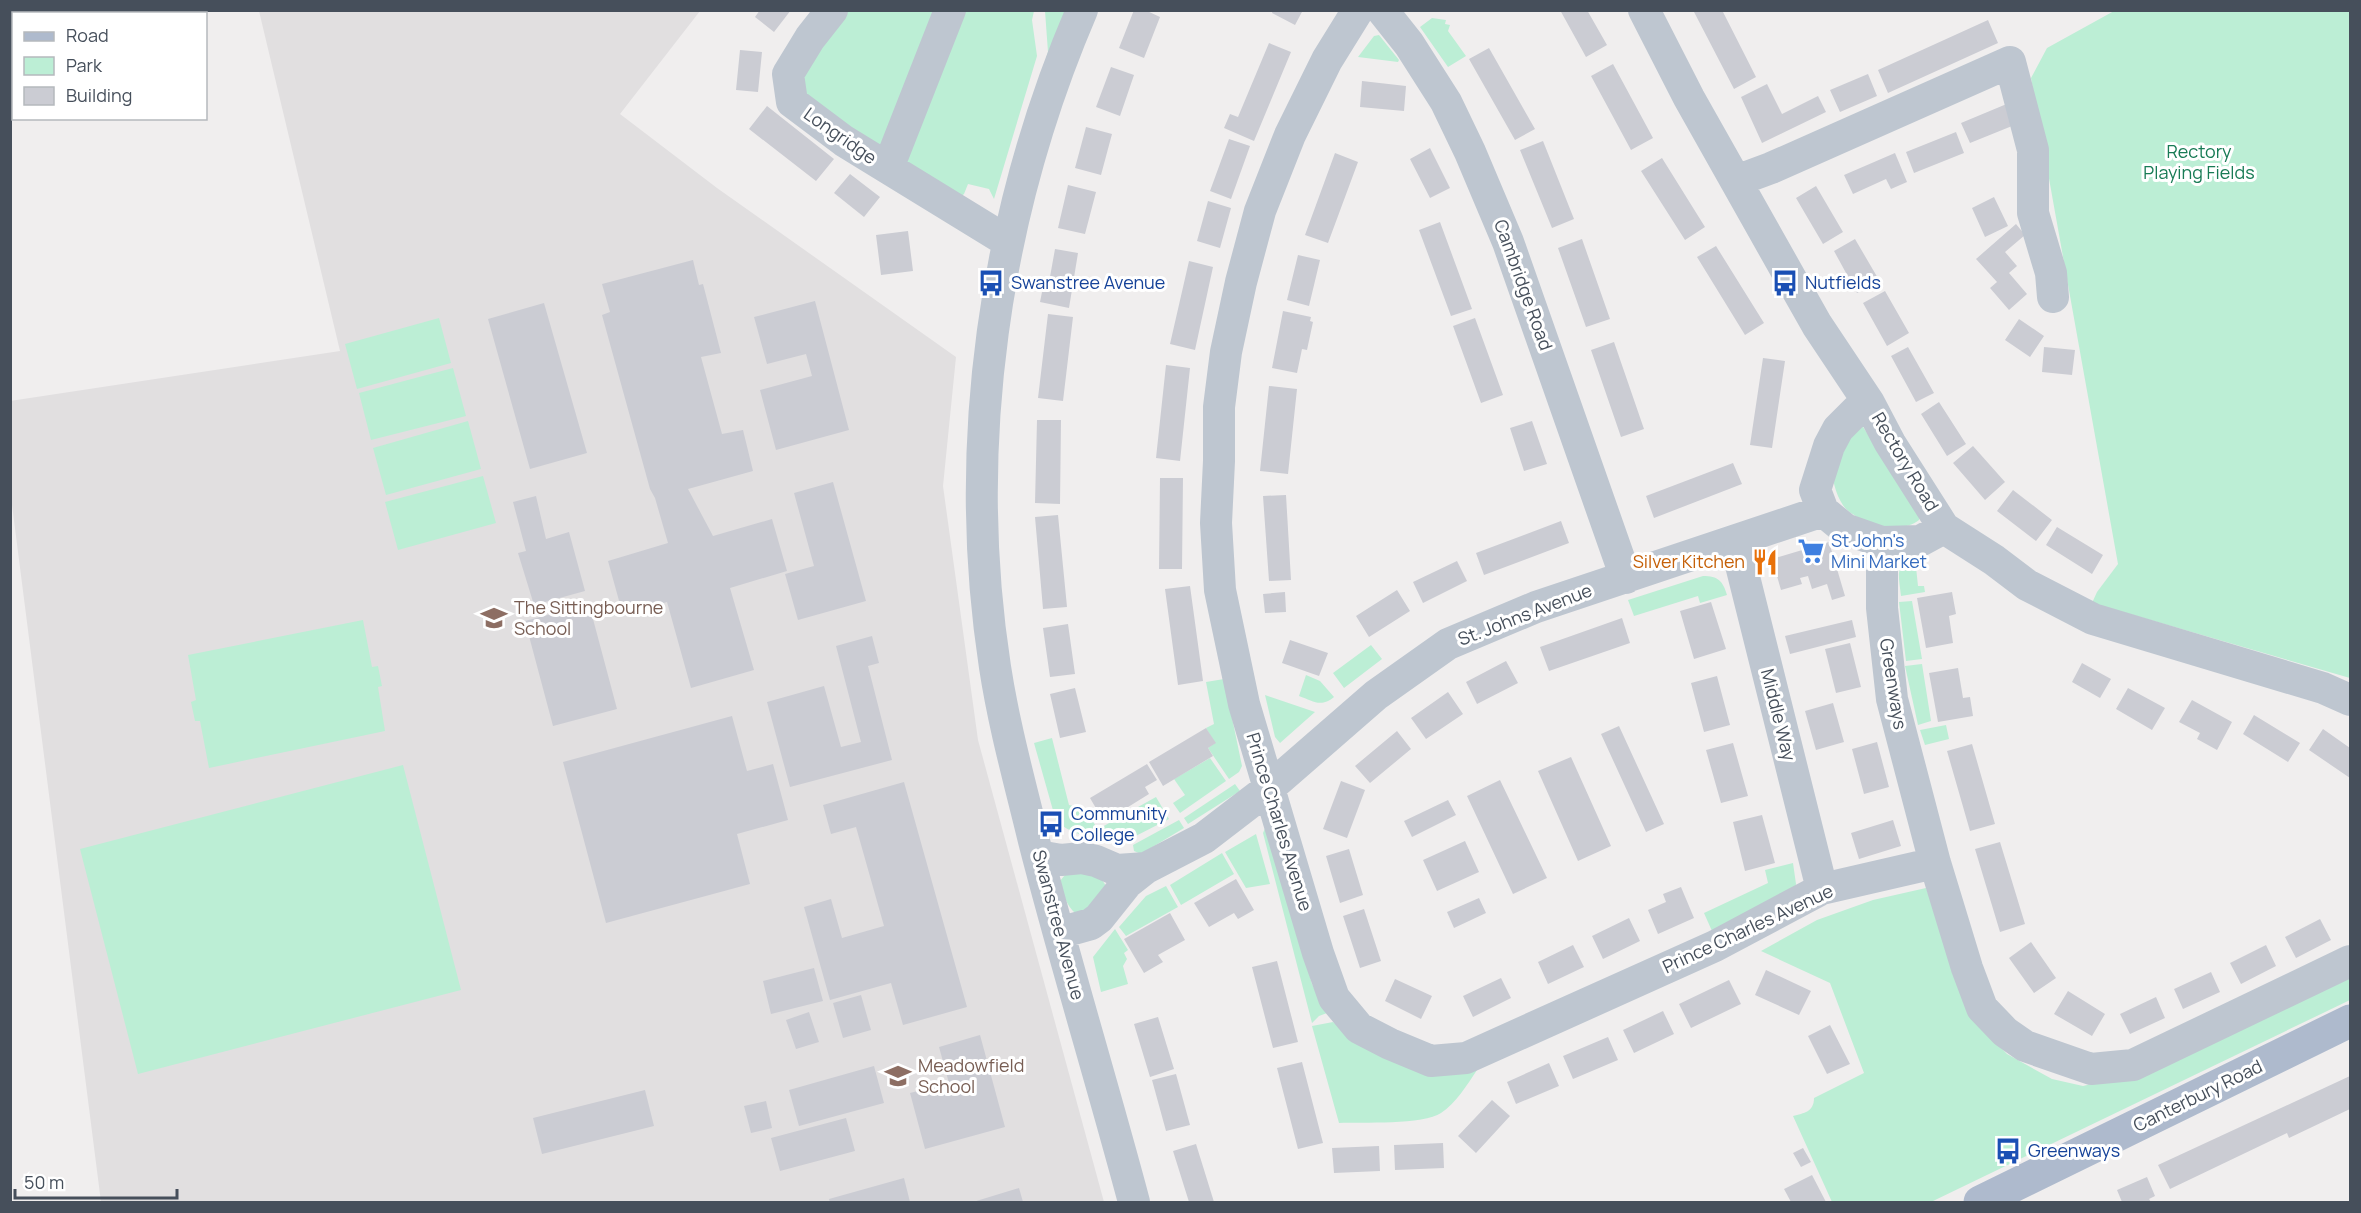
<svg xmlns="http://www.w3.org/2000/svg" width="2361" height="1213" viewBox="0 0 2361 1213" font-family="Manrope,sans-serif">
<rect width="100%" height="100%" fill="#f0eeee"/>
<path fill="#e1dfe0" d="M 259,11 L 700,11 L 620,114 L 717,188 L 956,357 L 943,486 L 978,740 L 1104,1202 L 101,1202 L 11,497 L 10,401 L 340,351 Z"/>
<path fill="#bceed5" d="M 832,11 L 1034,11 L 1032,20 L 1037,56 L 994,199 L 989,189 L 968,184 L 964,194 L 958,199 L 792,102 Z
M 1045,11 L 1068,11 L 1003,198 L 1048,52 Z
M 2114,11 L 2350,11 L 2350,678 L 2092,603 L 2097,592 L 2118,564 L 2031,78 L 2047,48 Z
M 1432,18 L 1446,20 L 1445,24 L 1450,25 L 1448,31 L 1466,56 L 1448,67 L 1420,27 Z
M 1379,35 L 1399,60 L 1398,62 L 1358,57 L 1374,36 Z
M 439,318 L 451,363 L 357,389 L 345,344 Z
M 453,368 L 466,416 L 371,440 L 359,393 Z
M 468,421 L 481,469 L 386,495 L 373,448 Z
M 1861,424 L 1920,511 L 1919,520 C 1901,535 1862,524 1846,509 C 1836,498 1830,475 1833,461 C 1836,448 1853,434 1861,424 Z
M 483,476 L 496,523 L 398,550 L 385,502 Z
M 1923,559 L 1925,566 L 1916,567 L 1918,586 L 1924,586 L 1925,592 L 1901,596 C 1898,569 1894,565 1923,559 Z
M 1703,576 C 1718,576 1723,581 1727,595 L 1700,603 L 1698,596 L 1634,616 L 1628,600 Z
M 1912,601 L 1922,659 L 1906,661 L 1899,602 Z
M 363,620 L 372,667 L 378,666 L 382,686 L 378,687 L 385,731 L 209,768 L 200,721 L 195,721 L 191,702 L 196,700 L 188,655 Z
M 1371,645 L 1382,659 L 1344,688 L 1333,673 Z
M 1922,664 L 1931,721 L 1918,725 L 1905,666 Z
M 1306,675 L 1320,681 L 1334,697 C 1321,708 1313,701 1299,696 Z
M 1224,679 L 1242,766 L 1239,772 L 1229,779 L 1208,748 L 1215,743 L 1206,728 L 1214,724 L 1206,682 Z
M 1265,695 L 1315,712 L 1280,743 L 1275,737 Z
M 1946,725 L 1949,739 L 1925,745 L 1920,730 Z
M 1052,738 L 1069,805 L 1077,807 L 1087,823 L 1092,820 L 1105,841 C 1087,837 1070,833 1056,821 L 1034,743 Z
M 1210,758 L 1226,781 L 1180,813 L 1173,803 L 1185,795 L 1174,779 Z
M 403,765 L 461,990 L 138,1074 L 80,849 Z
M 1235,784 L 1240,791 L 1188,824 L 1184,818 Z
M 1156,797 L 1169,819 L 1124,842 L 1110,843 L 1102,827 Z
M 1179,820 L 1184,828 L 1141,854 L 1134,851 L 1133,845 Z
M 1266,826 L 1312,984 L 1327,1013 L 1319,1016 L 1312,1023 L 1263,833 Z
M 1256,834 L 1270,884 L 1246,888 L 1225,852 Z
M 1222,853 L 1234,874 L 1181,905 L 1170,885 Z
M 1793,863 L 1796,884 L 1795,889 L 1712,931 L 1704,913 L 1768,883 L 1765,870 Z
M 1069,870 L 1096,870 L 1106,886 L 1103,902 L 1076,914 C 1065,904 1064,895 1060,881 Z
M 1166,886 L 1178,907 L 1126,936 L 1119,927 L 1146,896 Z
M 1926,888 L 1980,1026 L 2007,1054 L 2052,1079 L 2083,1086 L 2141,1072 L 2350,968 L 2350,1000 L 1931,1202 L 1832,1202 L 1793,1116 C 1804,1113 1814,1112 1814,1098 L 1864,1073 L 1830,983 L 1761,951 L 1817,920 L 1873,900 Z
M 1115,929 L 1128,950 L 1124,953 L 1127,959 L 1123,966 L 1128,984 L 1101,992 L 1093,957 Z
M 1333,1022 L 1367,1048 L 1477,1070 C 1467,1085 1456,1103 1441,1113 C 1424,1125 1361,1122 1339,1123 L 1312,1026 Z"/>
<path fill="#cbccd3" d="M 760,10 L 791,10 L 774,32 L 755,17 Z
M 1134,10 L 1145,10 L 1160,17 L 1144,58 L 1119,48 Z
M 1273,10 L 1303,10 L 1295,25 L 1272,13 Z
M 1560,10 L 1587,10 L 1607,45 L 1586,57 Z
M 1693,10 L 1722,10 L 1756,77 L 1734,89 Z
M 1988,20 L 1998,43 L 1888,93 L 1878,70 Z
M 1269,43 L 1291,52 L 1254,141 L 1224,128 L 1230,114 L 1238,117 Z
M 1489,48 L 1535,129 L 1515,140 L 1469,59 Z
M 740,50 L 762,52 L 758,92 L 736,90 Z
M 1613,64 L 1653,138 L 1631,150 L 1591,76 Z
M 1111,67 L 1134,75 L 1120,116 L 1096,107 Z
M 1868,74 L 1877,96 L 1840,112 L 1830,90 Z
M 1362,81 L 1406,86 L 1404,111 L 1360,107 Z
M 1767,84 L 1782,114 L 1818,96 L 1826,112 L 1762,143 L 1741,97 Z
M 2009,103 L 2017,124 L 1970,143 L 1961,123 Z
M 767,106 L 834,159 L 816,181 L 749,129 Z
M 1086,127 L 1112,134 L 1101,175 L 1075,168 Z
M 1956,132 L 1964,153 L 1914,173 L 1906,152 Z
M 1229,139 L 1250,146 L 1231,199 L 1210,191 Z
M 1543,141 L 1574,219 L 1552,228 L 1520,150 Z
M 1430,148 L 1450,188 L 1430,198 L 1410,159 Z
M 1335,153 L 1358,162 L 1328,243 L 1305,235 Z
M 1895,153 L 1907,182 L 1891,189 L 1886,179 L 1853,194 L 1844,175 Z
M 1662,158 L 1705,227 L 1685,240 L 1641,171 Z
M 850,174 L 880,197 L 864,217 L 834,193 Z
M 1068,185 L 1096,192 L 1085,234 L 1058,228 Z
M 1816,186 L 1843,232 L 1823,244 L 1796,198 Z
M 1994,197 L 2008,226 L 1985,237 L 1972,208 Z
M 1208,201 L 1231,208 L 1220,248 L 1197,241 Z
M 1440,222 L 1472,309 L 1451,316 L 1419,230 Z
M 2016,224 L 2025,235 L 2005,252 L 2017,266 L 2009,273 L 2027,294 L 2009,310 L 1990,288 L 1997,282 L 1976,259 Z
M 908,231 L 913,271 L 881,275 L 876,235 Z
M 1582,239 L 1610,319 L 1586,327 L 1558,248 Z
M 1855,239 L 1879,280 L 1857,293 L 1834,251 Z
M 1716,246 L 1764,323 L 1745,335 L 1697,257 Z
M 1055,249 L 1078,253 L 1069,308 L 1040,302 L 1043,287 L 1048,288 Z
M 1298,255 L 1320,260 L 1309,306 L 1287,300 Z
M 693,260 L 699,285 L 703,284 L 721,353 L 701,357 L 722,434 L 743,430 L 753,471 L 688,489 L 713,536 L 772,519 L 787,571 L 730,588 L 754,670 L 691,688 L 667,602 L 623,615 L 608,561 L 668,543 L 655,498 L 650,489 L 602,315 L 610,312 L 602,284 Z
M 1189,261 L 1213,267 L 1195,350 L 1170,344 Z
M 1885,291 L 1909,333 L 1887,346 L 1863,303 Z
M 815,301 L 849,430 L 776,450 L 760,390 L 812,376 L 806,354 L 767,364 L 754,317 Z
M 544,303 L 587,453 L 530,469 L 488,319 Z
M 1283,311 L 1311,317 L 1310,321 L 1313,322 L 1307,350 L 1302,349 L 1297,373 L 1272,368 Z
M 1048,314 L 1073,317 L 1063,401 L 1038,398 Z
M 1475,318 L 1503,395 L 1481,403 L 1453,326 Z
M 2019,319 L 2044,336 L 2030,357 L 2005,340 Z
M 1614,342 L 1644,429 L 1621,437 L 1591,350 Z
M 1908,347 L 1934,393 L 1916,402 L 1891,356 Z
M 2044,347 L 2075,350 L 2072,375 L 2042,372 Z
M 1763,358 L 1785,361 L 1772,448 L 1750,445 Z
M 1166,365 L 1190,368 L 1180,461 L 1156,458 Z
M 1269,386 L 1297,389 L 1288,474 L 1260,471 Z
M 1939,402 L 1966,444 L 1947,456 L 1921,414 Z
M 1037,420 L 1061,420 L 1060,504 L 1035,503 Z
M 1532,421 L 1547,464 L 1524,471 L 1510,428 Z
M 1973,446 L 2005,482 L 1985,500 L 1953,463 Z
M 1733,463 L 1742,484 L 1654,518 L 1646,496 Z
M 1160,478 L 1183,478 L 1182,569 L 1159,569 Z
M 833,482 L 866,601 L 798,620 L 785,574 L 814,566 L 794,493 Z
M 2013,490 L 2052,520 L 2036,541 L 1997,511 Z
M 1286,495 L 1291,580 L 1269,581 L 1263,496 Z
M 536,496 L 546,539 L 569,532 L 585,591 L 534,605 L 518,553 L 526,551 L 513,502 Z
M 1058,515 L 1067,607 L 1043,609 L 1035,517 Z
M 1561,521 L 1569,543 L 1484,575 L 1476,553 Z
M 2057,527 L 2103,555 L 2092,574 L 2046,545 Z
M 1829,542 L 1845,596 L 1832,600 L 1827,584 L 1812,589 L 1808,576 L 1800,578 L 1802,584 L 1781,590 L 1772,559 Z
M 1457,561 L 1467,581 L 1423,603 L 1413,582 Z
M 1190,586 L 1203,681 L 1178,685 L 1165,589 Z
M 1397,590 L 1410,611 L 1369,637 L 1356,616 Z
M 1285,592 L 1286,612 L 1265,613 L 1263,594 Z
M 1952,592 L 1956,614 L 1949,616 L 1953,643 L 1926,648 L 1917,598 Z
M 1711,602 L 1726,649 L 1694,659 L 1680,611 Z
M 589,604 L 617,709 L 553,726 L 525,621 Z
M 1622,618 L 1630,643 L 1549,671 L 1540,647 Z
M 1852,620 L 1856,637 L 1790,654 L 1785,636 Z
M 1068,624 L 1075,674 L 1050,677 L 1043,628 Z
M 872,636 L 879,663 L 868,666 L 892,760 L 790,787 L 767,702 L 824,686 L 841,747 L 861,742 L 836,646 Z
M 1290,640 L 1328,653 L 1319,676 L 1282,663 Z
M 1850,643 L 1861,687 L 1836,693 L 1825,649 Z
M 1506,661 L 1518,683 L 1477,704 L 1466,682 Z
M 2082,663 L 2111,679 L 2100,698 L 2072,682 Z
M 1958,668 L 1963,698 L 1970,697 L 1973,716 L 1938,722 L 1929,673 Z
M 1717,676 L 1730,725 L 1704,732 L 1691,683 Z
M 1075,688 L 1086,732 L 1060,738 L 1050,694 Z
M 2128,688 L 2165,708 L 2152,730 L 2116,709 Z
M 1448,692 L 1463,714 L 1426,739 L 1411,718 Z
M 2192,700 L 2232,722 L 2217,750 L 2197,739 L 2200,733 L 2179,722 Z
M 1833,703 L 1844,742 L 1816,750 L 1805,711 Z
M 2254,715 L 2300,743 L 2288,762 L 2243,734 Z
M 732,716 L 747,771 L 773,764 L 788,820 L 737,834 L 750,884 L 606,923 L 563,762 Z
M 1619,726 L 1664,824 L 1646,832 L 1601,734 Z
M 1206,728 L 1216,743 L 1208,748 L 1213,756 L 1163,786 L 1149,762 Z
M 2323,729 L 2350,748 L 2350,778 L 2309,750 Z
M 1397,731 L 1411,749 L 1370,783 L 1355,766 Z
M 1877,742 L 1889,787 L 1864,794 L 1852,749 Z
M 1733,743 L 1748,796 L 1721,803 L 1706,750 Z
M 1972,744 L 1995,824 L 1970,831 L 1947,751 Z
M 1571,757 L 1611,846 L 1578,861 L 1538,771 Z
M 1147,764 L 1157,780 L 1145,787 L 1149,794 L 1104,822 L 1090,798 Z
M 1500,780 L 1547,878 L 1513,894 L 1467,796 Z
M 1341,781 L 1365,790 L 1347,838 L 1323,829 Z
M 904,782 L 967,1007 L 903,1025 L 891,983 L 830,1000 L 804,907 L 831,899 L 842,938 L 884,926 L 856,827 L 831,834 L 823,805 Z
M 1448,800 L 1456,815 L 1412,837 L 1404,821 Z
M 1762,815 L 1775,863 L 1745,871 L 1733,822 Z
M 1893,820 L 1901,846 L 1859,859 L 1851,833 Z
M 1465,841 L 1479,872 L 1437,891 L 1423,860 Z
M 2000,842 L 2025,924 L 2000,932 L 1975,849 Z
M 1349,849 L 1363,895 L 1340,903 L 1326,856 Z
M 1236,879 L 1254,910 L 1238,919 L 1234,913 L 1209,927 L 1194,903 Z
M 1681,887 L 1694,918 L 1658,934 L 1648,910 L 1666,902 L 1663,894 Z
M 1479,898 L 1486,913 L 1454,928 L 1447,912 Z
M 1364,909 L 1381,961 L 1360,968 L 1343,916 Z
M 1170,913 L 1185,940 L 1158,955 L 1163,962 L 1144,973 L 1124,939 Z
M 1629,918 L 1640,941 L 1603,959 L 1592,936 Z
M 2320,919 L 2331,940 L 2296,958 L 2285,937 Z
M 2031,942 L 2056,978 L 2034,993 L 2009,958 Z
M 1573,945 L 1584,967 L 1548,984 L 1538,962 Z
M 2266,945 L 2276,966 L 2241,984 L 2230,963 Z
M 1277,961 L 1298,1042 L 1273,1048 L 1252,967 Z
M 814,968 L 823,1001 L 771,1014 L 763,981 Z
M 1766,970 L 1811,991 L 1799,1015 L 1755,995 Z
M 2211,972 L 2220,992 L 2183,1009 L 2174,989 Z
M 1501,978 L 1511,998 L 1473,1017 L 1463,996 Z
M 1395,979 L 1432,996 L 1421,1019 L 1385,1001 Z
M 1729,980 L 1741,1004 L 1691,1028 L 1679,1004 Z
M 2068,991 L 2105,1014 L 2092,1036 L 2054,1014 Z
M 861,995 L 871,1030 L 843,1038 L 833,1003 Z
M 2156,997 L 2165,1018 L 2130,1034 L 2120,1014 Z
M 1663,1011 L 1674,1034 L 1634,1053 L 1623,1030 Z
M 809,1012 L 819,1042 L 796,1049 L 786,1020 Z
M 1158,1017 L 1174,1069 L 1150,1077 L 1134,1024 Z
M 1830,1025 L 1850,1064 L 1827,1074 L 1808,1036 Z
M 980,1035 L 1005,1127 L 925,1149 L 910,1093 L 949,1083 L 939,1047 Z
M 1608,1037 L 1618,1060 L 1573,1079 L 1563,1056 Z
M 1302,1062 L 1323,1143 L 1298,1149 L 1277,1068 Z
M 1549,1063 L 1559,1086 L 1516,1104 L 1507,1082 Z
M 874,1066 L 884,1103 L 799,1126 L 789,1090 Z
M 1176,1074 L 1190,1125 L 1166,1131 L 1152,1080 Z
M 2350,1076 L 2350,1109 L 2289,1138 L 2287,1133 L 2170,1189 L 2158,1165 Z
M 645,1090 L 654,1126 L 542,1154 L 533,1118 Z
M 1492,1100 L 1510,1116 L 1476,1153 L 1458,1136 Z
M 766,1101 L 772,1128 L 751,1133 L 744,1106 Z
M 846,1118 L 855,1151 L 780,1171 L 771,1138 Z
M 1443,1143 L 1444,1168 L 1395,1170 L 1394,1145 Z
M 1196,1144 L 1214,1202 L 1189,1202 L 1173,1151 Z
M 1379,1146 L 1380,1171 L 1334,1173 L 1332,1148 Z
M 1803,1148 L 1811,1162 L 1801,1167 L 1793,1153 Z
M 1812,1175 L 1826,1202 L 1791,1202 L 1784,1189 Z
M 2147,1177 L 2155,1196 L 2149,1199 L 2151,1202 L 2122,1202 L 2117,1190 Z
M 904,1178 L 910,1202 L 830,1202 L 829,1199 Z
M 1019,1188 L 1023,1202 L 973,1202 Z"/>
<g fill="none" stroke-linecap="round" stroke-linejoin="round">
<path stroke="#bec6d0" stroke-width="32" d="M 832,10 L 810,38 L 788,74 L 792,102 L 844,141 L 1007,241
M 1082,10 C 994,215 961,446 995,667 C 1004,726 1020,783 1034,841 C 1065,962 1102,1082 1134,1202
M 1358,10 L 1327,60 L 1290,135 L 1260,211 L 1241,282 L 1226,352 L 1219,407 L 1219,461 L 1216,523 L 1220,590 L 1244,704 L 1318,953 L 1334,998 L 1359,1028 L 1390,1044 L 1431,1061 L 1466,1058 L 1715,946 L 1822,889 L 1935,863
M 1382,10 L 1409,44 L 1446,102 L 1470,152 L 1508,242 L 1626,578
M 1644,10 L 1689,98 L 1817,325 L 1869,403 L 1890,443 L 1944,528 L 1994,560 L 2027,585 L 2093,619 L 2323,688 L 2350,700
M 888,168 L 950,10
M 1736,181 L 1771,168 L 2010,62 L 2033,150 L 2033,213 L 2051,273 L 2053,297
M 1869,403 L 1857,410 L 1838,429 L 1829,446 L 1815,490 L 1823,511 L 1845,529 L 1882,542 L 1920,541 L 1944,528
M 1735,541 L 1822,889
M 1882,542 L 1882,608 L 1892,699 L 1935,863 L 1967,968 L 1982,1008 L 2005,1032 L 2025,1046 L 2091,1069 L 2133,1065 L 2350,961
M 1038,856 L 1061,860 L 1082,858 L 1096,861 L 1117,870 L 1146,868
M 1059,933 L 1091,924 L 1099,918 L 1127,883 L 1146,868 L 1204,838 L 1268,789 L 1376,695 L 1448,644 L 1536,607 L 1823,511"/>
<path stroke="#aebacd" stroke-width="33" d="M 1980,1202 L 2350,1021"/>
</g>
<defs>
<g id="bus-bare" transform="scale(2.07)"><path d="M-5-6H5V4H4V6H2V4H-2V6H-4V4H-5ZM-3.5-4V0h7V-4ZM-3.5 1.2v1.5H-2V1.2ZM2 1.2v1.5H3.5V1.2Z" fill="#1a4fb4" stroke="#fff" stroke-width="2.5" paint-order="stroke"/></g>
<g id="supermarket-bare" transform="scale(2.07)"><path d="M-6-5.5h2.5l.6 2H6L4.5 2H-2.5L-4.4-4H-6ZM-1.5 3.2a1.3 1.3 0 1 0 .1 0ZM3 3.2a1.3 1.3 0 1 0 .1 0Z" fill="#3f7fe0" stroke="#fff" stroke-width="2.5" paint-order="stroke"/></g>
<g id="restaurant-bare" transform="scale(2.07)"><path d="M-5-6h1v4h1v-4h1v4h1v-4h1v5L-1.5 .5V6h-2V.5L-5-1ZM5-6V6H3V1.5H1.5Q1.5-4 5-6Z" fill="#e8710a" stroke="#fff" stroke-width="2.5" paint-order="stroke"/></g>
<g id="school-bare" transform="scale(2.07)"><path d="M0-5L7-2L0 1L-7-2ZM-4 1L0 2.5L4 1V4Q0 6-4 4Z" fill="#8d6e63" stroke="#fff" stroke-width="2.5" paint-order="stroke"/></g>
</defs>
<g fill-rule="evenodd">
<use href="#bus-bare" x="991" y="283"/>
<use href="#bus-bare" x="1785" y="283"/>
<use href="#supermarket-bare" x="1811" y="551"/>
<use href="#restaurant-bare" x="1765" y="562"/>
<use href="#school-bare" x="494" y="618"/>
<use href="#bus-bare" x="1051" y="824"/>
<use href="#school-bare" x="898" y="1076"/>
<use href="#bus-bare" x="2008" y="1151"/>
</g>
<g text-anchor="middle" stroke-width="6" stroke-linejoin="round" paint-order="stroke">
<g font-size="18" fill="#464f5b" stroke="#fff">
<text transform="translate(840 136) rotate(35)" y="6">Longridge</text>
<text transform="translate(1523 285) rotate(70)" y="6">Cambridge Road</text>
<text transform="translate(1905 462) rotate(59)" y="6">Rectory Road</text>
<text transform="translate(1525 615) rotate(-21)" y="6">St. Johns Avenue</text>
<text transform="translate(1893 684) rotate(81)" y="6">Greenways</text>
<text transform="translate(1778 715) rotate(76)" y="6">Middle Way</text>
<text transform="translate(1279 822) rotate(73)" y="6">Prince Charles Avenue</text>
<text transform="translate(1058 925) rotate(75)" y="6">Swanstree Avenue</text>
<text transform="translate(1748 929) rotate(-25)" y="6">Prince Charles Avenue</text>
<text transform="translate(2198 1096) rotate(-26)" y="6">Canterbury Road</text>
</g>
<g font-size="18" fill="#187b55" stroke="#fff">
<text x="2199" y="158">Rectory<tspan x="2199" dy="21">Playing Fields</tspan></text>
</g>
<g font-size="18" fill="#164399" stroke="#fff" text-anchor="start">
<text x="1011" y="289">Swanstree Avenue</text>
<text x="1805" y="289">Nutfields</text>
<text x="1071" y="820">Community<tspan x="1071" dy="21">College</tspan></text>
<text x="2028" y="1157">Greenways</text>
</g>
<g font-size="18" fill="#366cbe" stroke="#fff" text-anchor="start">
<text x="1831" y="547">St John's<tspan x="1831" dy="21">Mini Market</tspan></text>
</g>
<g font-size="18" fill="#c56008" stroke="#fff" text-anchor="end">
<text x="1745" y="568">Silver Kitchen</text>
</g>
<g font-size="18" fill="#785e54" stroke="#fff" text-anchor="start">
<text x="514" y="614">The Sittingbourne<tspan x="514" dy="21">School</tspan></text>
<text x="918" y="1072">Meadowfield<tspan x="918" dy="21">School</tspan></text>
</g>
</g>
<rect width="2361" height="1213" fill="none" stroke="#464f5b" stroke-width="24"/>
<rect x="12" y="12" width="195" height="108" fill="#ffffff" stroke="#b5b9bd" stroke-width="1.5"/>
<rect x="24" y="32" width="30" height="9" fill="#aebacd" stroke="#b5b9bd" stroke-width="1.5"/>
<text x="66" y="42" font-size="18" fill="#464f5b">Road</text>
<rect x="24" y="57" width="30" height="18" fill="#bceed5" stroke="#b5b9bd" stroke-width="1.5"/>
<text x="66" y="72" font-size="18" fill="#464f5b">Park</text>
<rect x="24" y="87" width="30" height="18" fill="#cbccd3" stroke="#b5b9bd" stroke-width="1.5"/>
<text x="66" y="102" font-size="18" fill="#464f5b">Building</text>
<path d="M15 1189v9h162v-9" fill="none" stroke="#464f5b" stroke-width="3"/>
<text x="24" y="1189" font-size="18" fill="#464f5b" stroke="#ffffff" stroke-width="4.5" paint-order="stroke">50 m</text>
</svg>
